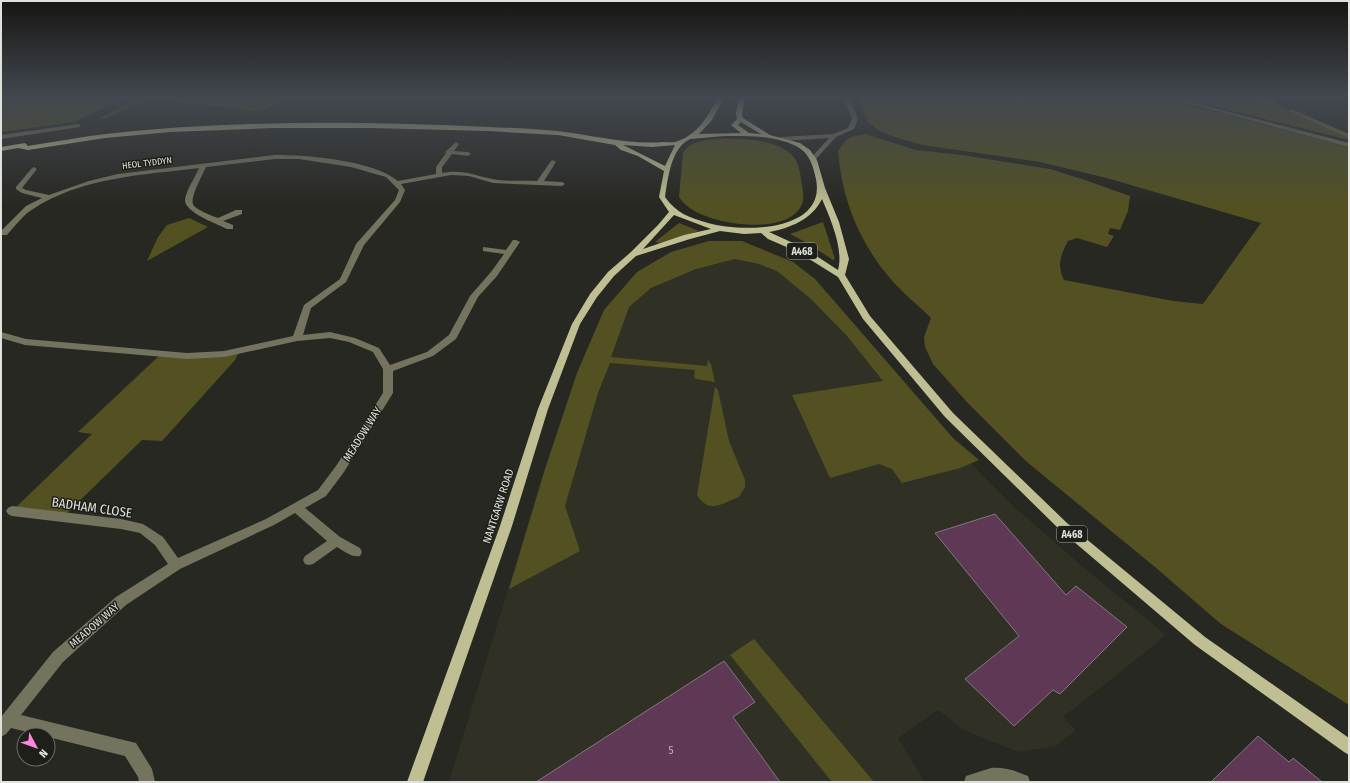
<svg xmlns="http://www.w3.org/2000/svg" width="1350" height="783" viewBox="0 0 1350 783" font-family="'Fira Sans Condensed',sans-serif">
<rect width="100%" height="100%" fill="#282822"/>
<path fill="#303024" d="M 710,243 L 797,273 L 951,443 L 1015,508 L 1090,573 L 1165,634 L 1157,643 L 1063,717 L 1076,730 L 1056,746 L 1018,752 L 964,730 L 938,710 L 898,738 L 923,779 L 923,782 L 449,782 L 545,469 L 614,305 Z"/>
<path fill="#535122" d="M 1,98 L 124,98 L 74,122 L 1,132 Z
M 136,98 L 148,98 L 108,118 L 98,119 Z
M 166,98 L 294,98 L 259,111 L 161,100 Z
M 859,98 L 1162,98 L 1349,147 L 1349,705 L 1221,624 L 1155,567 L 1027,462 L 966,401 L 933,364 L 925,347 L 924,337 L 931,318 C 917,304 901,292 889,277 C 858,240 842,199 838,151 L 845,141 L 851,137 L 865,134 L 916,150 L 962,155 L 1050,169 L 1085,180 L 1130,196 L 1128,211 L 1120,230 L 1110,228 L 1108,234 L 1114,236 L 1107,247 L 1077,238 L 1068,241 C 1060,256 1057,265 1064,280 L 1173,301 L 1203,304 L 1261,223 L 1107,178 L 1040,162 L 923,145 L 895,137 L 880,131 L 867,121 Z
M 1182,98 L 1262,98 L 1349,136 L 1349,140 Z
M 721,139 C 744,138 772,139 791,154 C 798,160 800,171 801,179 C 802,187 805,196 802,204 C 791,231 740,226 718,220 C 704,216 687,210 679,197 L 683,153 C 690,140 708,140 721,139 Z
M 189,218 L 208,227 L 147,261 L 158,237 L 167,225 Z
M 823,222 L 835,259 L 833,260 L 809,244 L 790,234 Z
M 679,223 L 699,231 L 660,243 L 655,242 Z
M 709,241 L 742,241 L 793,262 L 815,279 L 953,438 L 979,460 L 960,468 L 902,483 L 892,469 L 879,464 L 830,478 L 792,395 L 883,381 L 847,336 L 811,299 L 777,271 L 759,264 L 735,259 L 696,269 L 651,288 L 629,307 L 611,357 L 707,366 L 708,360 L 711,364 L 715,382 L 696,379 L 694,377 L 695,370 L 610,363 L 598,393 L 565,506 L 580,551 L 509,589 L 545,469 L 577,373 L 604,310 L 637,272 L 671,252 Z
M 240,350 L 235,360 L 162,441 L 142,440 L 63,517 L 12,511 L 92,434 L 78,432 L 161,354 L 187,356 Z
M 715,387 L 718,390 L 729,441 L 745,480 L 745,487 L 739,497 C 721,504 709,514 697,495 Z
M 754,639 L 874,782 L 832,782 L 730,655 Z"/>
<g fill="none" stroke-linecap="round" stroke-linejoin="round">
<path stroke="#777545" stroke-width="3.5" d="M 1262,98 L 1275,103
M 1292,111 L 1349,136"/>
</g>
<path fill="#5e3855" stroke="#80797e" d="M 995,514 L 1066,595 L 1076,586 L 1127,627 L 1060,694 L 1053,690 L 1014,726 L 965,679 L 1019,636 L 935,533 Z
M 724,661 L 755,702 L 733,717 L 780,782 L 536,782 Z
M 1258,736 L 1289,762 L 1293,758 L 1322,782 L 1211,782 Z"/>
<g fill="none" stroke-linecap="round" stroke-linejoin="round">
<path fill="#73735e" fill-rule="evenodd" d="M 844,98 L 850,98 L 858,119 L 854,129 L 836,137 L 815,160 L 810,159 L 829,138 L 781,141 L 778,139 L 781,137 L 833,134 L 848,128 L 852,119 Z
M 1167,98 L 1176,98 L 1349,143 L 1349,147 Z
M 78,124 L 81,126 L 80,127 L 1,139 L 1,135 Z
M 456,142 L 459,144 L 454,151 L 468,152 L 471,154 L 468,156 L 452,154 L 442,167 L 442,173 C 462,169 474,175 492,179 C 506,182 523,180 537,181 L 551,161 L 553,160 L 556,162 L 544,181 L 562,182 L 565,184 L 562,186 L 493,183 L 469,176 L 451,175 L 401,184 L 405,190 L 400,202 L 364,245 L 346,282 L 311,308 L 303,335 L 330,332 L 355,338 L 379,348 L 390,365 L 427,352 L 449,335 L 470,296 L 491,272 L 504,254 L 483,251 L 483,247 L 506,250 L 513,240 L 516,240 L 520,242 L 497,276 L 478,297 L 456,339 L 433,356 L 393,371 L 393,393 L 344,472 L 326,496 L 305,508 L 340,537 L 360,548 L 362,552 L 360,556 C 352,558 344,551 337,547 L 313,564 L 309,565 L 305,564 L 303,560 L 305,556 L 327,541 L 295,513 L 274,525 L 180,569 L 126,605 L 63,662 L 21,715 L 136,743 L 152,769 L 155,782 L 139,782 L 138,777 L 125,756 L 48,737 L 48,735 L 40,735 L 11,728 L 6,734 L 1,737 L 1,717 L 53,652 L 116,597 L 168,564 L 155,545 L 140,533 L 121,529 L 12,516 L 8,514 L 6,511 L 8,508 L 12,506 L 121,519 L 143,524 L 163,537 L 178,558 L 266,519 L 318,490 L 336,466 L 383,393 L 383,369 L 373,352 L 349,342 L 330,338 L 297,341 L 224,357 L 187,359 L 25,345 L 1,338 L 1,332 L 26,339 L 187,353 L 224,351 L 293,336 L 304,305 L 340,279 L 356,244 L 395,200 L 399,190 L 386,177 L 351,167 L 299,159 L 275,159 L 206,167 C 203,174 190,197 193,204 C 194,209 212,216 218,218 L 236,210 L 242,210 L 242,214 L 223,221 L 233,225 L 233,229 L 227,229 C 217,224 184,212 185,200 C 186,190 195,178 199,168 C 143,175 82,177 33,209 C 23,215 15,226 7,235 L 1,235 L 1,231 L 26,206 L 42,198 L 22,193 L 16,189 L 16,187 L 32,168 L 34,167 L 37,169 L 22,188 L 26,190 L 49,195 L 89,181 L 118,174 L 275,155 C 308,155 372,160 398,181 L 436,174 L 436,167 L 446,153 L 445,152 Z
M 991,768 C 1005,767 1016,771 1028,776 L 1030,782 L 964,782 L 966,776 Z"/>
<path fill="#bfbf93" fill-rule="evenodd" d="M 718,98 L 724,98 L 712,120 L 699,134 L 741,133 L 731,125 L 737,119 L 736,113 L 739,98 L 745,98 L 742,113 L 743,118 L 770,135 L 800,143 L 810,150 L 817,160 L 825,188 L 839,222 L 849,259 L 845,275 L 870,316 L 953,413 L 1067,523 L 1205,637 L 1349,738 L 1349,755 L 1344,752 L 1195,645 L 1059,529 L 945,417 L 863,319 L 838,277 L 798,252 L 768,239 L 761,233 L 744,234 L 720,231 L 690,239 L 636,256 L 614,276 L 597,297 L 580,324 L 548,409 L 512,526 L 423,782 L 407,782 L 500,526 L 538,409 L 572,324 L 590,294 L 608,272 L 631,252 L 658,225 L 669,212 L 659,197 L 664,171 L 638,156 L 621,150 L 615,145 L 558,135 L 488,131 L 372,128 L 273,128 L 170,132 L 105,138 L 28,150 L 18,148 L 1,151 L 1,147 L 25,143 L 28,146 C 54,142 80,137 106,134 C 230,120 364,121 489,127 C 512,128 535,129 557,131 C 593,135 627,145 664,142 C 668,142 674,143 678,141 C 698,134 708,116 718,98 ZM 741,122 L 761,134 L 749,133 L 738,125 ZM 724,136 C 747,136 775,135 796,146 C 808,152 812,162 815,175 C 831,232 743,233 708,223 C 690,218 676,213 665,197 C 668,178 671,148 690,139 ZM 623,145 L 652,147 L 675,145 L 665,166 ZM 822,199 C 830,218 844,249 838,270 L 804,248 L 769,232 C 791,228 812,219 822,199 ZM 674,215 L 711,229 L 684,235 L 643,249 Z"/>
</g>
<linearGradient id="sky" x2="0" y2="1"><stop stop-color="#161613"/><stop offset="0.47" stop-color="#42484f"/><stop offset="1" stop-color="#42484f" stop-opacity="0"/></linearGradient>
<rect width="1350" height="207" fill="url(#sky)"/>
<g text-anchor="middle" stroke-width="3" stroke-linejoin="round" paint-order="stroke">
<g font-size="9" fill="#e0e0dc" stroke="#1f1f19">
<text transform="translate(147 163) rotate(-7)" y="3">HEOL TYDDYN</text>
</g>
<g fill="#1f1f19" stroke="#a6a6a2" stroke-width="1">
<rect x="787" y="243" width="30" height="16" rx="3"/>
<rect x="1057" y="526" width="30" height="16" rx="3"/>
</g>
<g font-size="10" font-weight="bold" fill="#e0e0dc">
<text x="802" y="255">A468</text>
<text x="1072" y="538">A468</text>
</g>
<g font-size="11" fill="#e0e0dc" stroke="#1f1f19">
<text transform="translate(362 434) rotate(-58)" y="4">MEADOW WAY</text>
<text transform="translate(498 506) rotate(-72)" y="4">NANTGARW ROAD</text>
<text transform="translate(94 625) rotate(-41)" y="4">MEADOW WAY</text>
</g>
<g font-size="11" fill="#c0b6ba">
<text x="671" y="754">5</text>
</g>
<g font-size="13" fill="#e0e0dc" stroke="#1f1f19">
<text transform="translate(92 507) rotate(8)" y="5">BADHAM CLOSE</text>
</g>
</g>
<rect width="1350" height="783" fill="none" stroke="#e0e0dc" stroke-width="4"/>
<g transform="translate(36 747) rotate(131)"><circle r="19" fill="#1f1f19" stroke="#6c6c67"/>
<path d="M0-3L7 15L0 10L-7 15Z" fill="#fd86e2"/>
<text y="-6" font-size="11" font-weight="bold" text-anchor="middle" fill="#e0e0dc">N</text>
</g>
</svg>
